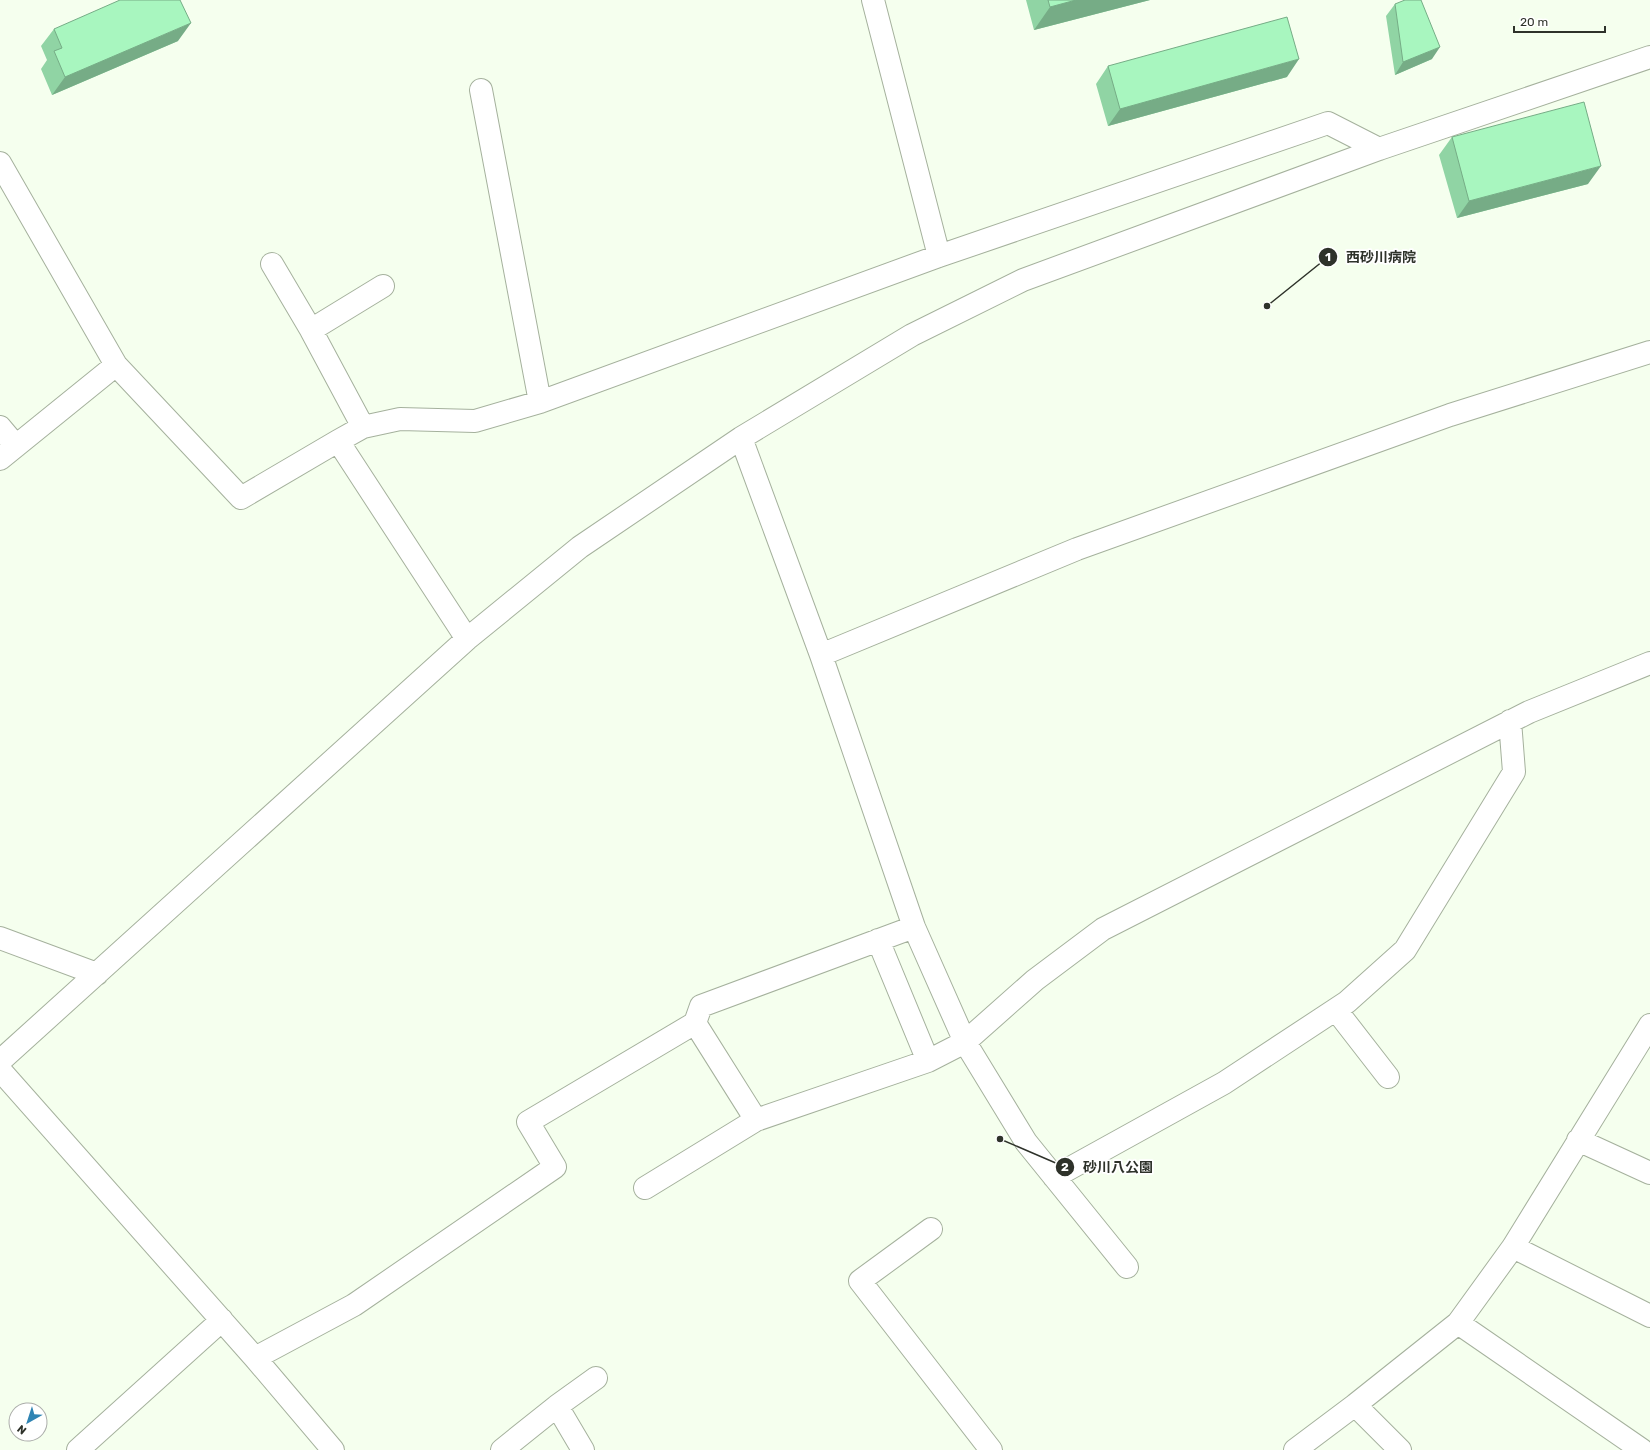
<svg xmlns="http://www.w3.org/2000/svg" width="1650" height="1450" viewBox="0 0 1650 1450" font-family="Rubik,'Noto Sans JP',sans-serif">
<rect width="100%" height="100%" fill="#f5ffee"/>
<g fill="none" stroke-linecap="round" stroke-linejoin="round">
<g stroke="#a5b19d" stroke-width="24">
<path id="minor" d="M 873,0 L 939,256
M 481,90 L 540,402
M 0,163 L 116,365 L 241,498 L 338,441 L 363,427 L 400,419 L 475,421 L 540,402 L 939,256 L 1328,123 L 1379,149
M 272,264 L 311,330 L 363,427
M 311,330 L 383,286
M 0,427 L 16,446
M 741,438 L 821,655 L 914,927 L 965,1042 L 1026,1142 L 1127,1267
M 338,441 L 467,639
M 0,459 L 116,365
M 821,655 L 1077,549 L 1450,415 L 1650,352
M 0,938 L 97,974
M 878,940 L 928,1061
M 1336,1010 L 1388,1077
M 695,1023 L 756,1120
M 0,1061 L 467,639 L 580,547 L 741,438 L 912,335 L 1023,280 L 1379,149 L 1650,57
M 0,1070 L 255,1358 L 333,1450
M 1578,1140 L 1650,1173
M 1054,1177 L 1224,1083 L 1347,1002 L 1405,950 L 1514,772 L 1510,721
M 645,1188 L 756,1120 L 928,1061 L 965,1042 L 1035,980 L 1103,929 L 1529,712 L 1650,663
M 931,1229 L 860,1281 L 991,1450
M 1513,1247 L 1650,1316
M 1458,1323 L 1642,1450
M 255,1358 L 354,1305 L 555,1167 L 528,1122 L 695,1023 L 701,1006 L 914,927
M 1355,1405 L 1400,1450
M 557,1406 L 583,1450
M 78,1450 L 222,1320
M 502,1450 L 557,1406 L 596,1378
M 1295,1450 L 1355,1405 L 1458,1323 L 1513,1247 L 1650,1025"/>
</g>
<use href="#minor" stroke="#fff" stroke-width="22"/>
</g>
<path fill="#90d4a4" d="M 1026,0 L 1150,0 L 1034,30 Z
M 1395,4 L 1432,59 L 1395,75 L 1386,16 Z
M 54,29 L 178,41 L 52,95 L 41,69 L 47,60 L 41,46 Z
M 1108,66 L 1287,77 L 1108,126 L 1096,84 Z
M 1452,137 L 1588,184 L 1457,218 L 1439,155 Z"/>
<path fill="#76ac86" d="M 1076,0 L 1150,0 L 1034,30 L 1050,7 Z
M 191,23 L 178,41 L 52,95 L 65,77 Z
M 1440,47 L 1432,59 L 1395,75 L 1403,62 Z
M 1299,59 L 1287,77 L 1108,126 L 1120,109 Z
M 1601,166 L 1588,184 L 1457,218 L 1469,201 Z"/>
<path fill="#a8f6bf" stroke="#76ac86" d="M 120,0 L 180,0 L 191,23 L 65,77 L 54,51 L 62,48 L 54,29 Z
M 1048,0 L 1076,0 L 1050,7 Z
M 1405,0 L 1421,0 L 1440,47 L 1403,62 L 1395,4 Z
M 1287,17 L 1299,59 L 1120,109 L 1108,66 Z
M 1584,102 L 1601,166 L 1469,201 L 1452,137 Z"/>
<path fill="none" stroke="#2e322a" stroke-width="1.5" d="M1267 306L1328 257M1000 1139L1065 1167"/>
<g fill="#2e322a" stroke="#fff" stroke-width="1.5">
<circle cx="1267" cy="306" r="4"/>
<circle cx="1000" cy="1139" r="4"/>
<circle cx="1328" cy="257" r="10"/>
<circle cx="1065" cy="1167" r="10"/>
</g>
<g font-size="12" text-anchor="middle" font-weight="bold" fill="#fff">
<text x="1328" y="261">1</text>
<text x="1065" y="1171">2</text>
</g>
<g font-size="14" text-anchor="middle" font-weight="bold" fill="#2e322a" stroke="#fff" stroke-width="3.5" stroke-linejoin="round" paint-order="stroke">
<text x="1381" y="262">西砂川病院</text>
<text x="1118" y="1172">砂川八公園</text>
</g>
<g transform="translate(28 1422) rotate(219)"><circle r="19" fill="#ffffff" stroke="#abadaa"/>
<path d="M0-3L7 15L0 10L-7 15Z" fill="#2f84b3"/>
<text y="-6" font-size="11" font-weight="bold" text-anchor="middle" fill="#2e322a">N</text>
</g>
<path d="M1514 26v6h91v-6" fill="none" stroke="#2e322a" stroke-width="2"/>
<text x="1520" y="26" font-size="12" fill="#2e322a" stroke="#ffffff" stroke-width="3" paint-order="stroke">20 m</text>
</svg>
